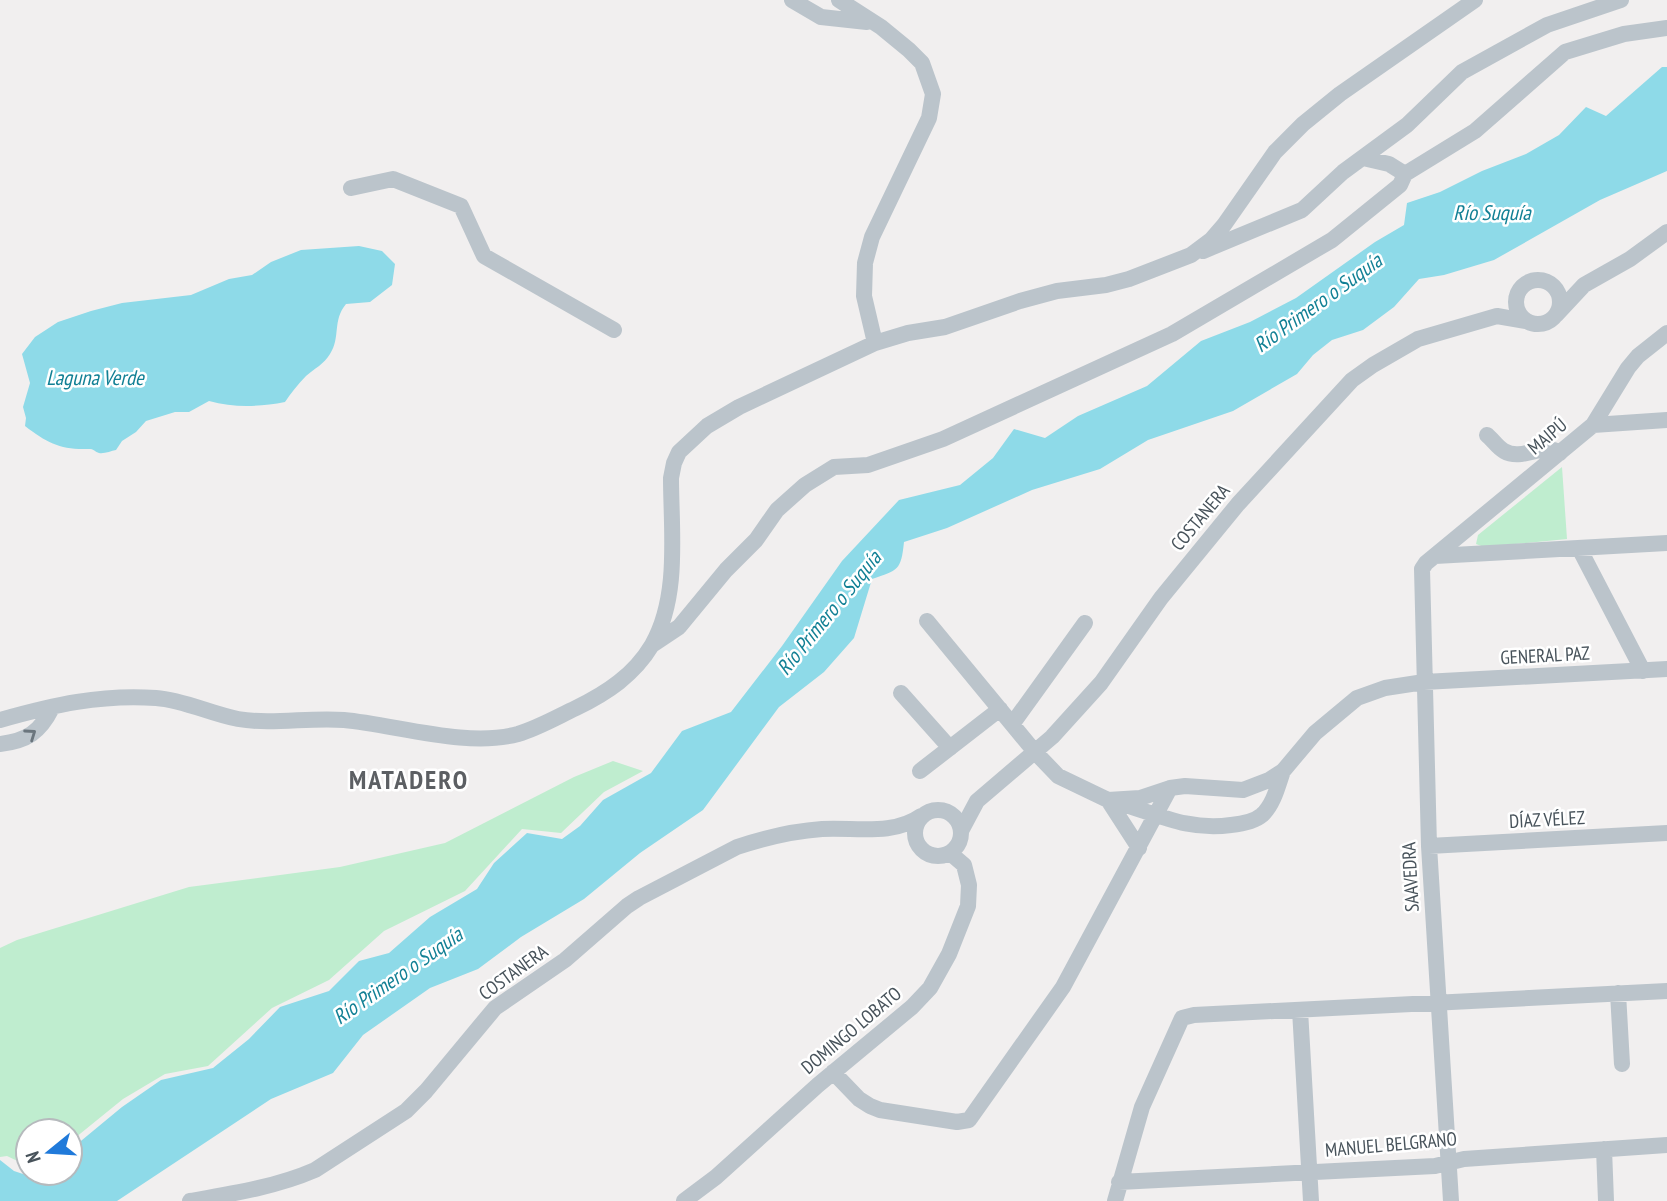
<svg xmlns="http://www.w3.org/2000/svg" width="1667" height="1201" viewBox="0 0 1667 1201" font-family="'PT Sans Narrow',sans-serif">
<rect width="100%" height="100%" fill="#f1efef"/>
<path fill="#bfedcf" d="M 1562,467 L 1567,539 L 1484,547 L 1476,544 L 1478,535 Z
M 613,761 L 643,771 L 604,792 L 561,833 L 522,829 L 465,891 L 384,931 L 329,980 L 272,1008 L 208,1066 L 165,1074 L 123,1099 L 70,1142 L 70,1131 L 28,1131 L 28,1166 L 7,1156 L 0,1157 L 0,948 L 17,940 L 189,887 L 340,867 L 445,843 L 574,777 Z"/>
<path fill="#8edae8" d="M 1662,67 L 1667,67 L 1667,171 L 1600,200 L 1494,260 L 1444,275 L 1419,279 L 1394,307 L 1363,330 L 1332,340 L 1313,355 L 1297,374 L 1233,411 L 1148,440 L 1100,469 L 1032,490 L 947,528 L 904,542 C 901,571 898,570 872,579 L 854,638 L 824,672 L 779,707 L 703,810 L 640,853 L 584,899 L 521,937 L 478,969 L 430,988 L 363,1035 L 333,1073 L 271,1099 L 117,1201 L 0,1201 L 0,1160 L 14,1171 L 38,1179 L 43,1173 L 70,1173 L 70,1150 L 122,1107 L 161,1080 L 213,1068 L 249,1039 L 280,1007 L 329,991 L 359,961 L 389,953 L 430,917 L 477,889 L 494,863 L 527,833 L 562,839 L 580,826 L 603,800 L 651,773 L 682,731 L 731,712 L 782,646 L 842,561 L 899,500 L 960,485 L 993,458 L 1014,429 L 1045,438 L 1078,416 L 1147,386 L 1201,341 L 1250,322 L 1296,298 L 1375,242 L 1404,225 L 1407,203 L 1440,192 L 1482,171 L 1526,154 L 1559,135 L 1586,107 L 1606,116 Z
M 359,246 L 382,251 L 395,264 L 392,285 L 370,302 L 346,304 C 332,321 341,337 330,354 C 324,364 314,369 306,376 C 298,384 291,393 285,402 C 259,407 234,408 209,401 L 189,412 L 175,412 L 146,421 L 136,432 L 122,441 L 116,450 C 111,451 104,454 99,453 C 93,451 95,449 88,449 C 61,450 47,443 25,426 L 26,418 L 23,407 L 30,383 L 22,354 L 35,337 L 58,322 L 91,311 L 122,303 L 191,295 L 229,279 L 252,275 L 271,262 L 301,250 Z"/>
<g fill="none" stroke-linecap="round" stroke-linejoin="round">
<path stroke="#bbc4cb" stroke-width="16" d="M 792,0 L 821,17 L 867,22
M 839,0 L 881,27 L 909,50 L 922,63 L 933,94 L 929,118 L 872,237 L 865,263 L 864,296 L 875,343
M 1363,158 L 1389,164 L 1405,174
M 351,188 L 393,179 L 461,206 L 484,256 L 614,330
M 1203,251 L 1302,210 L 1343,172 L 1407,125 L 1462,72 L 1547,25 L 1621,0
M1516 302a22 22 0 1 1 44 0a22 22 0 1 1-44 0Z
M 1556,315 L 1584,285 L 1630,259 L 1667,232
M 1593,425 L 1667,420
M 1487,435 C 1493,440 1498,448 1504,451 C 1523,462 1543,441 1560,453
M 1579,548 L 1643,671
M 1435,556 L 1667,543
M 927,621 L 1035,752 L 1058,776 L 1108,800 L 1140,798 L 1170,788 L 1185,786 L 1243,790 L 1269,780 L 1283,771 L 1315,733 L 1357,698 L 1385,688 L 1424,682 L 1667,669
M 652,645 L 679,627 L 726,570 L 756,540 L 777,510 L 805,485 L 834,467 L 868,465 L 943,439 L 1172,334 L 1332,240 L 1400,185 L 1405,174 L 1475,131 L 1565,52 L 1624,34 L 1667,28
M 901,693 L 950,748
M 0,720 C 53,705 101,694 156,698 C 184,700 211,714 238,719 C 273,725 309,717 344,720 C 397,725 467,748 518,734 C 538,728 557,717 576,708 C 607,693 634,675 652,645 C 680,596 671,531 671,478 L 674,463 L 679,452 L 707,426 L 739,407 L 875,343 L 908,333 L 945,327 L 1020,301 L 1057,291 L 1106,285 L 1129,279 L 1191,255 L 1211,240 L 1224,225 L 1275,152 L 1303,124 L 1340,94 L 1475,0
M 1013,723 L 1085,623
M 0,744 C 27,741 40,732 52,708
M 920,771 L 1000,709
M 1108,800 L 1139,848
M 1120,803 C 1159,815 1189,831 1231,825 C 1241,824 1254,822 1262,815 C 1274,804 1278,785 1283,771
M915 833a23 23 0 1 1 46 0a23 23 0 1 1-46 0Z
M 961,831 L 977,801 L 1052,737 L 1101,683 L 1161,598 L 1238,504 L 1352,380 L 1373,365 L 1418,339 L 1497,316 L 1526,321
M 1429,846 L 1667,833
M 1618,993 L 1622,1064
M 1300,1010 L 1311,1201
M 833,1072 L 859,1099 L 870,1106 L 880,1110 L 957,1122 L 969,1120 L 1063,987 L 1170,788
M 1604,1149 L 1606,1201
M 1119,1182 L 1435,1166 L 1464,1159 L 1667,1145
M 190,1201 C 231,1194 276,1187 315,1170 L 406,1111 L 426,1091 L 495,1008 L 565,960 L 627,906 L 639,898 L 737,847 C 764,838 794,831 822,829 C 855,827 893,836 921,816
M 684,1201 L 716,1177 L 818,1085 L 912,1007 L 930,988 L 949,954 L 968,906 L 969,885 L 964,865 L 950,853
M 1115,1201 L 1142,1107 L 1182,1018 L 1194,1015 L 1667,991
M 1451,1201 L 1429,846 L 1422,569 L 1426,563 L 1593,425 L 1628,368 L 1638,356 L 1667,333"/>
</g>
<defs><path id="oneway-chevron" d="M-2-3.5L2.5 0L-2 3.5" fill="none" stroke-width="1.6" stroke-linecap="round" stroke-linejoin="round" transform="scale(1.75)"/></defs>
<use stroke="#6a757d" href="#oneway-chevron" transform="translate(31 734) rotate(-35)"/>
<g text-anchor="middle" stroke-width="5" stroke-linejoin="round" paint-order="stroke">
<g font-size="19" fill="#48535b" stroke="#fff">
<text transform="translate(1547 436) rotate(-40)" y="7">MAIPÚ</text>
<text transform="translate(1200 517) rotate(-50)" y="7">COSTANERA</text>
<text transform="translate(1545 655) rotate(-3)" y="7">GENERAL PAZ</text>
<text transform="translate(1547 819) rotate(-3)" y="7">DÍAZ VÉLEZ</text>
<text transform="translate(1410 877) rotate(-93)" y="7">SAAVEDRA</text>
<text transform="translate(513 972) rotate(-36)" y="7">COSTANERA</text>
<text transform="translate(851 1030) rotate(-40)" y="7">DOMINGO LOBATO</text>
<text transform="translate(1391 1144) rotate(-5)" y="7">MANUEL BELGRANO</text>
</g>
<g font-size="21" font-style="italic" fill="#128095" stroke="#fff">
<text x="1492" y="220">Río Suquía</text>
<text transform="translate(1318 303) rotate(-36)" y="7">Río Primero o Suquía</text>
<text x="95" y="385">Laguna Verde</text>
<text transform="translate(829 613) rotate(-51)" y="7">Río Primero o Suquía</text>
<text transform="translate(398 976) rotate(-35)" y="7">Río Primero o Suquía</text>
</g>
<g font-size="26" font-weight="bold" letter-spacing="2" fill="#5c5f63" stroke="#fff">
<text x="409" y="789">MATADERO</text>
</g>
</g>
<g transform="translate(49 1152) rotate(252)"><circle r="33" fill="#ffffff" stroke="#b6babd" stroke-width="2"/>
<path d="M0-5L12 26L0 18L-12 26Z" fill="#207ada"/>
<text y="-10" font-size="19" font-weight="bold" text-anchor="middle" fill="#48535b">N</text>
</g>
</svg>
